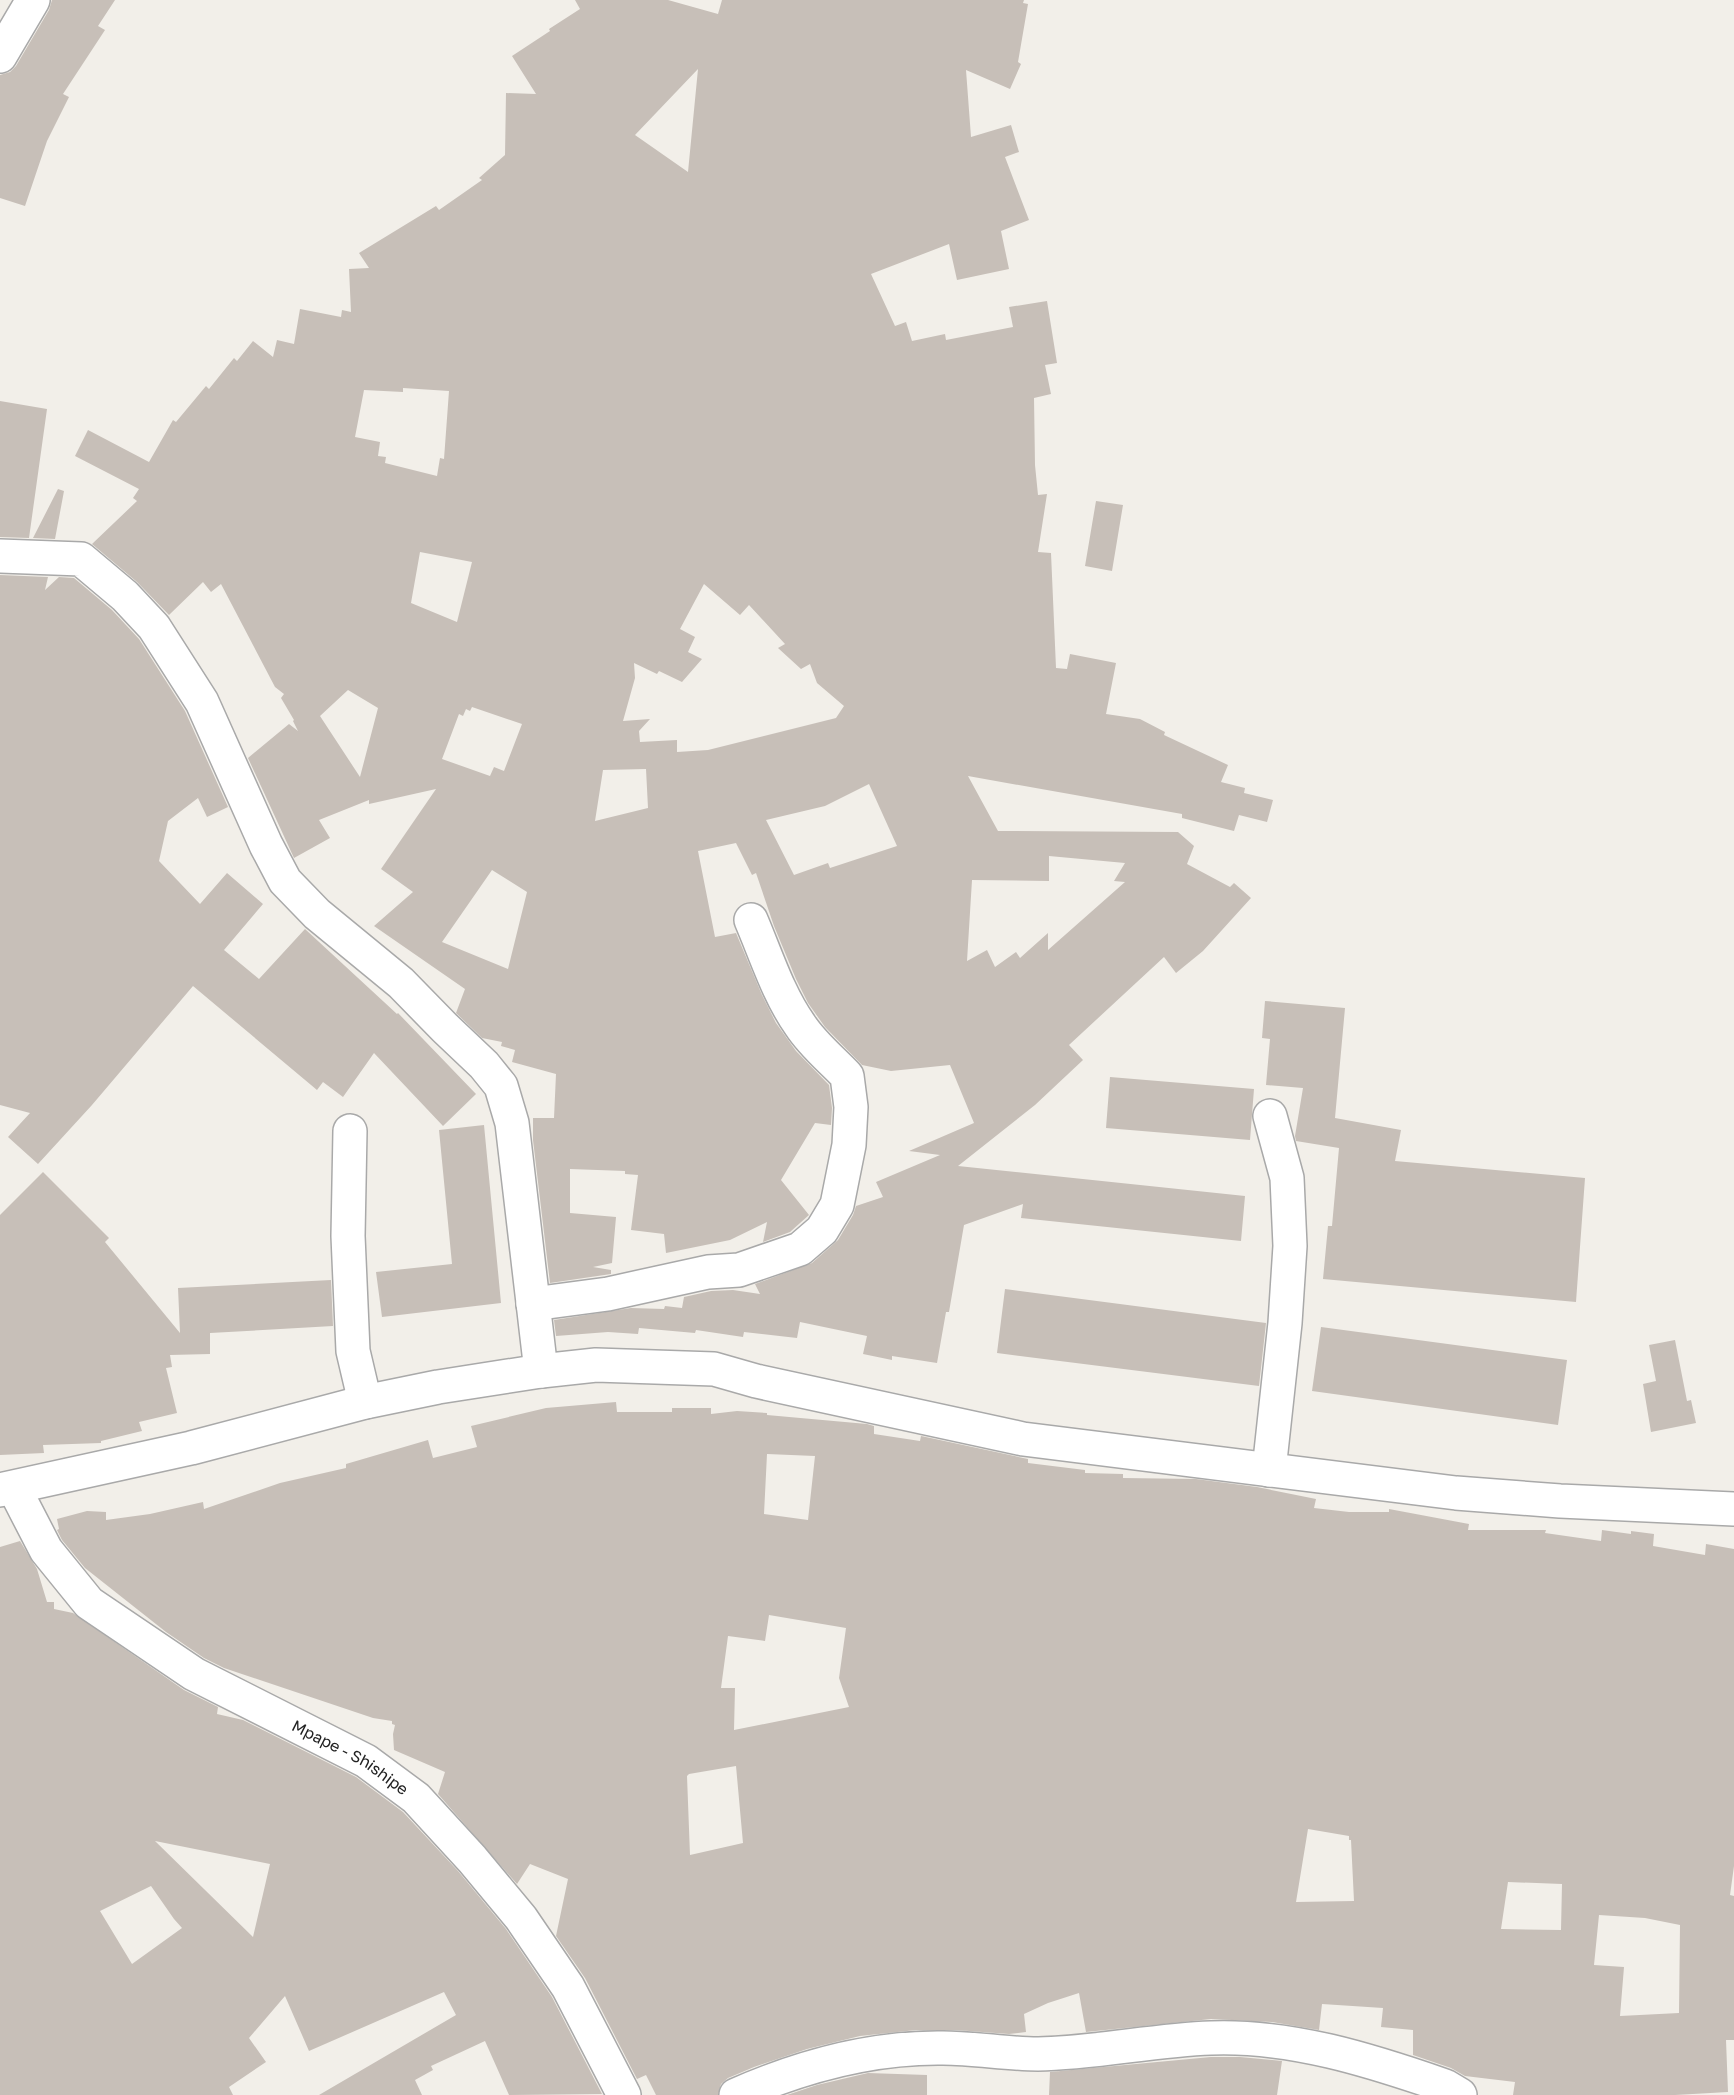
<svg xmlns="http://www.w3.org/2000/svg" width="1734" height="2095" viewBox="0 0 1734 2095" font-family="'Golos Text',sans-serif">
<rect width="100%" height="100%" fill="#f2efe9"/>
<path fill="#c7bfb8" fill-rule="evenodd" d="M 52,0 L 115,0 L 98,26 L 105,30 L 63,94 L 69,97 L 47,141 L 25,206 L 0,198 L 0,75 L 10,72 L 16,66 L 49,10 Z
M 575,0 L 668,0 L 718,14 L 722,0 L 1024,0 L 1023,3 L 1028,4 L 1018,62 L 1021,64 L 1010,89 L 966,70 L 971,137 L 1011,125 L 1019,152 L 1005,157 L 1029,220 L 1001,231 L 1009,269 L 957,280 L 949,244 L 871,274 L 895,326 L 906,322 L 912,341 L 945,334 L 946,340 L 1013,327 L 1009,307 L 1047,301 L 1057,363 L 1045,365 L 1051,394 L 1034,398 L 1035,465 L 1038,495 L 1047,494 L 1038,552 L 1051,553 L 1056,668 L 1067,669 L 1070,654 L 1116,663 L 1106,714 L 1140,719 L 1165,732 L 1164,735 L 1228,765 L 1221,782 L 1245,788 L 1244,793 L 1273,800 L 1267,822 L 1239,815 L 1234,831 L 1182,818 L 1182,814 L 968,776 L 998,831 L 1178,832 L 1194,846 L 1187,864 L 1230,887 L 1234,883 L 1251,898 L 1203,951 L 1176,973 L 1164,957 L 1069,1045 L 1083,1060 L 1035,1105 L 958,1166 L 1245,1196 L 1241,1241 L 1021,1218 L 1023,1204 L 964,1225 L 949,1312 L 946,1312 L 937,1363 L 892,1356 L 892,1360 L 863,1354 L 867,1336 L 800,1322 L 797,1338 L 744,1332 L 743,1337 L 696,1330 L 695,1333 L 639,1328 L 638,1334 L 608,1332 L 556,1336 L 554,1320 L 631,1308 L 664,1309 L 665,1306 L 682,1308 L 684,1297 L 711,1291 L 733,1290 L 760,1294 L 755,1284 L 812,1263 L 838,1240 L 853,1215 L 856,1206 L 883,1197 L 876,1182 L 940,1155 L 909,1151 L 974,1123 L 950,1065 L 891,1071 L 862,1065 L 825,1027 L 808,1003 L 796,979 L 774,926 L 756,873 L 752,875 L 736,843 L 698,851 L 715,937 L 736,933 L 762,995 L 776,1023 L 796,1051 L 829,1085 L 832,1108 L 831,1125 L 815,1123 L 781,1180 L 809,1215 L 790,1232 L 763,1242 L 767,1222 L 730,1240 L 666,1253 L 664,1234 L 631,1230 L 638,1175 L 625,1174 L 625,1171 L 570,1169 L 570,1213 L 616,1217 L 612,1263 L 593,1267 L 611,1270 L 611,1274 L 550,1283 L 533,1140 L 533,1118 L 554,1118 L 556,1074 L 512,1062 L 515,1050 L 501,1046 L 502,1042 L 482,1038 L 456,1013 L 465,989 L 374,926 L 413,892 L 381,869 L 436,789 L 369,804 L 369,800 L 319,820 L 330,838 L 294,858 L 248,758 L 289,724 L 298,731 L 293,721 L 294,720 L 281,698 L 284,694 L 275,687 L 221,584 L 211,592 L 203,582 L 169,615 L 137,582 L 92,544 L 137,501 L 133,498 L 139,489 L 75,456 L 88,430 L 149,462 L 173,420 L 176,422 L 206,386 L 209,389 L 234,358 L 237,361 L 253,341 L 273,357 L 277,340 L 294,344 L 300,309 L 341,317 L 342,310 L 351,312 L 349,269 L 369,268 L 359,253 L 436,206 L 439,210 L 482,180 L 479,178 L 505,155 L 506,93 L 536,94 L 512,56 L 550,31 L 549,29 L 580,9 ZM 698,69 L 688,172 L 635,135 ZM 403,388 L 449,391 L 444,459 L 440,458 L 437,476 L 385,463 L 386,457 L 378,456 L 380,442 L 355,437 L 364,390 L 403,392 ZM 420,552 L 472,562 L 457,622 L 411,603 ZM 704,584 L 740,615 L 749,605 L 785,644 L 778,648 L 801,669 L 810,664 L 817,683 L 844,706 L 836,718 L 708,750 L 677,752 L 677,740 L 640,742 L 639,731 L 650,719 L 623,721 L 635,678 L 634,663 L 657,674 L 659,671 L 682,682 L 702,659 L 688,652 L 695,637 L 680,629 ZM 348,690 L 378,708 L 360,777 L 320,716 ZM 472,707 L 522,724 L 504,771 L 494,767 L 490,776 L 442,759 L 459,714 L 463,716 L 466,709 L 470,711 ZM 646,769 L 648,808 L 595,821 L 603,770 ZM 869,784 L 897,846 L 830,868 L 828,863 L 794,875 L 766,820 L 825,806 ZM 1049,856 L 1125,863 L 1114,881 L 1125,882 L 1048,950 L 1048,933 L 1020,958 L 1016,952 L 995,967 L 987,950 L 967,961 L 972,880 L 1049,881 ZM 492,870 L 527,892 L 508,969 L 442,942 Z
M 0,401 L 47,409 L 29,538 L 0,537 Z
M 58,489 L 64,491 L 55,539 L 33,538 Z
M 1096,501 L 1123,505 L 1112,571 L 1085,566 Z
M 0,575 L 48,577 L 45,590 L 59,577 L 74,578 L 112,610 L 139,639 L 185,711 L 228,807 L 207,817 L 198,798 L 168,821 L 159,861 L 200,904 L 227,873 L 263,904 L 224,950 L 259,979 L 305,929 L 397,1014 L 398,1013 L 476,1094 L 443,1126 L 374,1053 L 343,1097 L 323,1082 L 317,1090 L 193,986 L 92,1105 L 38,1164 L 8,1137 L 30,1113 L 0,1105 Z
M 1265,1001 L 1345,1008 L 1335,1118 L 1401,1130 L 1395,1161 L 1585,1178 L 1576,1302 L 1323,1279 L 1328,1226 L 1332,1226 L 1339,1148 L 1296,1141 L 1295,1136 L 1303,1088 L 1266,1085 L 1270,1039 L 1262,1038 Z
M 1110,1077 L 1254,1089 L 1250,1140 L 1106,1128 Z
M 484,1125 L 501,1303 L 382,1317 L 376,1272 L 452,1264 L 439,1130 Z
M 43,1172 L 109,1238 L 105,1242 L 180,1333 L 178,1288 L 331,1280 L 333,1326 L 210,1333 L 210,1354 L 170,1355 L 172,1367 L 166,1368 L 177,1413 L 139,1422 L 142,1431 L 101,1441 L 101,1443 L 43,1445 L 44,1453 L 0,1455 L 0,1215 Z
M 1005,1289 L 1266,1323 L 1259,1386 L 997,1353 Z
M 1321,1327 L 1567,1360 L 1558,1425 L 1312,1391 Z
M 1675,1340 L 1687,1401 L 1691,1400 L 1696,1423 L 1651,1432 L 1643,1384 L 1656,1381 L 1649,1345 Z
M 616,1402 L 617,1412 L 672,1412 L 672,1408 L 711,1408 L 711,1414 L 737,1411 L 767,1413 L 767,1415 L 867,1424 L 874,1426 L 874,1434 L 920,1441 L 921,1436 L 1028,1459 L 1028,1463 L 1085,1470 L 1085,1473 L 1123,1474 L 1123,1478 L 1196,1479 L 1257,1487 L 1316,1499 L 1314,1508 L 1349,1512 L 1389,1512 L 1389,1509 L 1469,1524 L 1468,1530 L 1546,1530 L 1545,1533 L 1601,1541 L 1602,1530 L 1631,1534 L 1631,1531 L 1654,1534 L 1653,1546 L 1705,1555 L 1706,1544 L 1734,1549 L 1734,1866 L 1730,1895 L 1734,1896 L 1734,2040 L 1726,2040 L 1728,2092 L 1675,2095 L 1513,2095 L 1515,2082 L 1465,2076 L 1451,2068 L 1413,2055 L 1413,2030 L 1381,2027 L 1383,2008 L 1322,2004 L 1319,2030 L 1272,2022 L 1211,2019 L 1086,2032 L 1079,1993 L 1048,2003 L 1024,2014 L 1026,2032 L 1009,2034 L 956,2030 L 916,2030 L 860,2036 L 807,2049 L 754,2067 L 728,2078 L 721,2084 L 718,2095 L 656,2095 L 646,2075 L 637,2079 L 585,1978 L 556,1936 L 568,1879 L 530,1864 L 517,1884 L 438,1794 L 445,1772 L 394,1750 L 393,1734 L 395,1725 L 392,1724 L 392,1721 L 373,1718 L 224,1668 L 204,1658 L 166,1632 L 85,1568 L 62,1540 L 57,1530 L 59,1529 L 57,1519 L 87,1511 L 106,1512 L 106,1520 L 150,1514 L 203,1502 L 204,1509 L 280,1483 L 346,1468 L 346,1464 L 428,1440 L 433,1458 L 477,1447 L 471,1426 L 546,1408 ZM 767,1454 L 815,1456 L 808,1520 L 764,1514 ZM 769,1615 L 846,1628 L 839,1678 L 849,1707 L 734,1730 L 735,1688 L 721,1688 L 728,1636 L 765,1641 ZM 736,1766 L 743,1843 L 690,1855 L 687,1776 L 689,1774 ZM 1308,1829 L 1349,1836 L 1349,1840 L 1351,1840 L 1354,1901 L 1296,1902 ZM 1508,1882 L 1562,1884 L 1561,1930 L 1501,1929 ZM 1599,1915 L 1645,1918 L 1680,1925 L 1679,2013 L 1620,2016 L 1624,1967 L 1594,1965 Z
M 20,1541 L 37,1569 L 47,1602 L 54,1602 L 54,1609 L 73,1613 L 184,1690 L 218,1707 L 217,1714 L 243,1720 L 356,1777 L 403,1812 L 458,1871 L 506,1929 L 552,1997 L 602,2094 L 509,2095 L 485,2041 L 431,2066 L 433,2070 L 415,2080 L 422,2095 L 319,2095 L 456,2015 L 444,1992 L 309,2051 L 285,1996 L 249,2038 L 266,2062 L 229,2087 L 233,2095 L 0,2095 L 0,1547 ZM 155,1841 L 270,1864 L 253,1937 ZM 151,1886 L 174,1919 L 182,1928 L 132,1964 L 100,1911 Z
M 1211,2057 L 1240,2057 L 1282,2061 L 1277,2095 L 1049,2095 L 1050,2072 Z
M 868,2073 L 927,2075 L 927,2095 L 787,2095 L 817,2085 Z"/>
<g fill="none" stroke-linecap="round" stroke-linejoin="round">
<g stroke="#a9a9a9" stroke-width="36">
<g id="minor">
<path d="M 0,56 L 33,0"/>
<path d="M 0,556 L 81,559 L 125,596 L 154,627 L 202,702 L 266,845 L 285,881 L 317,914 L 401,983 L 445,1028 L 484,1065 L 501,1086 L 512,1123 L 541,1371"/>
<path d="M 350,1131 L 348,1236 L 353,1351 L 365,1402"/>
<path d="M 533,1304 L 608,1294 L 708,1272 L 739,1270 L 800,1249 L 822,1230 L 837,1205 L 849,1145 L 851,1107 L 847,1076 C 831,1059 813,1045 800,1025 C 778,994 766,955 751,920"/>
<path d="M 1269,1470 L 1285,1323 L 1290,1246 L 1287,1178 L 1270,1116"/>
<path id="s1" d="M 14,1488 L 46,1550 L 89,1603 L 194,1674 L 366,1761 L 416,1798 L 472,1859 L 521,1918 L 568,1987 L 624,2095"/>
<path d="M 0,1490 L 191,1448 L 365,1402 L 438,1387 L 541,1371 L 596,1365 L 714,1369 L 756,1381 L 1023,1439 L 1456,1493 L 1560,1501 L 1734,1509"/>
<path d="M 736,2095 C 802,2066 871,2047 943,2048 C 975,2048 1007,2054 1038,2054 C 1096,2053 1153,2040 1211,2038 C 1291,2035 1370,2060 1445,2086 L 1460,2095"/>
</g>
</g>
<use href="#minor" stroke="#fff" stroke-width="33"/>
</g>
<g text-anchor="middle" stroke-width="6" stroke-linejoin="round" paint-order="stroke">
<g font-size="16" fill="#222" stroke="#fff">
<text dy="6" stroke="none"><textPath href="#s1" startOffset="442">Mpape - Shishipe</textPath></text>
</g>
</g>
</svg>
